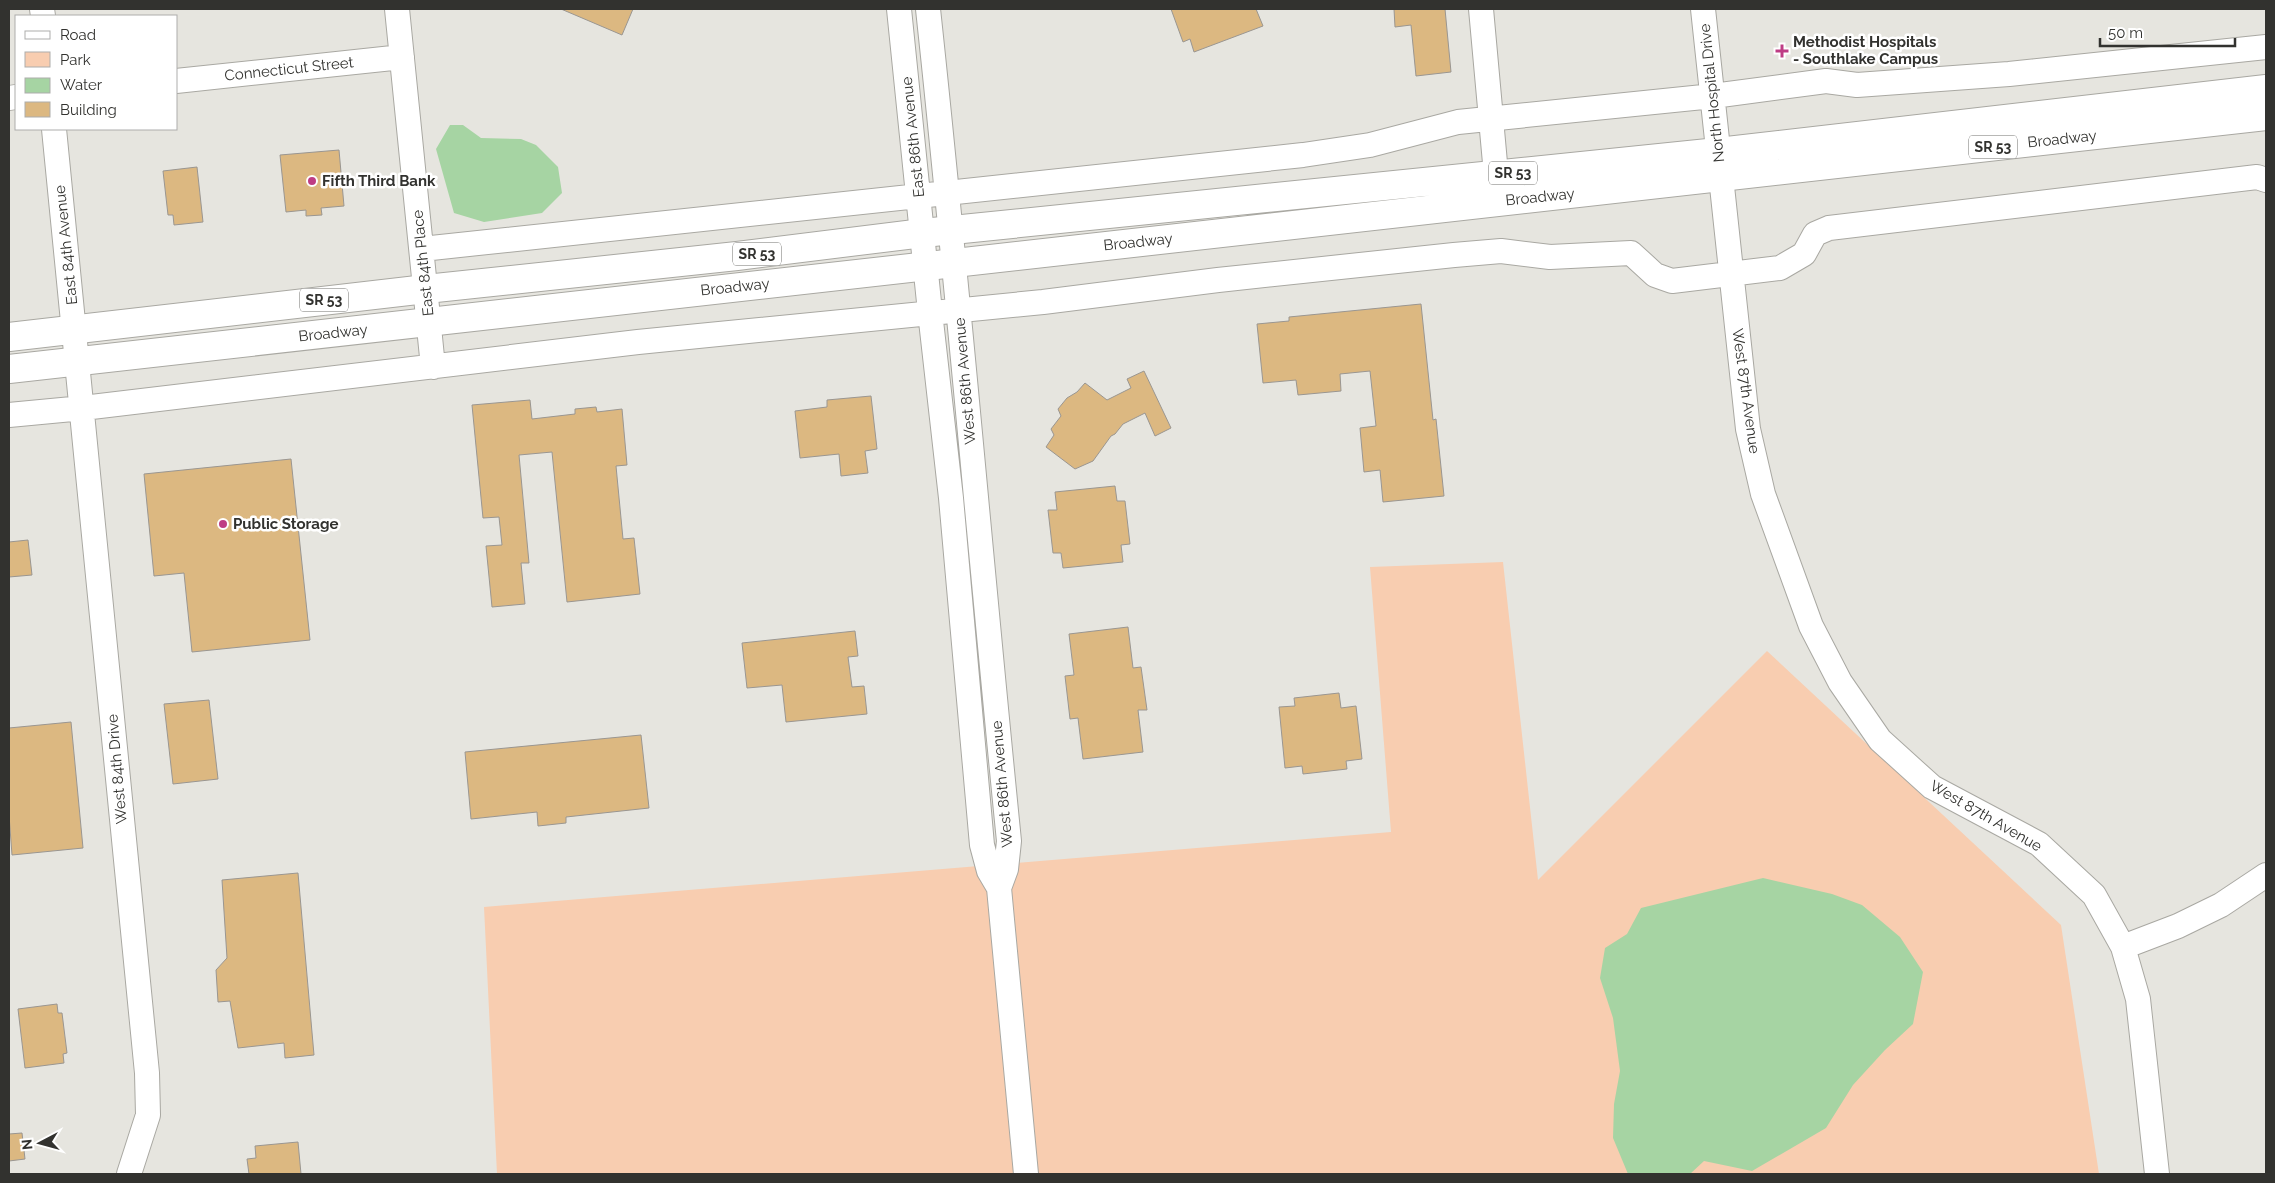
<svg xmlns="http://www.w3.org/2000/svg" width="2275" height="1183" viewBox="0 0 2275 1183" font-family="Raleway,sans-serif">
<rect width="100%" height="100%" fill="#e6e5df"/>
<path fill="#f8cdb0" d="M 1503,562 L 1538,880 L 1767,651 L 2061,925 L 2099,1174 L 497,1174 L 484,907 L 1391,832 L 1370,567 Z"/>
<path fill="#a6d4a3" d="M 450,125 L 463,125 L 481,138 L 521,139 L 536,145 L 558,167 L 562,193 L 542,213 L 484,222 L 454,213 L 436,149 Z
M 1763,878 L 1832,894 L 1862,905 L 1900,937 L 1923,972 L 1913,1024 L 1885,1050 L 1853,1085 L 1826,1128 L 1752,1171 L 1704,1161 L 1690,1174 L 1628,1174 L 1613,1138 L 1614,1104 L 1620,1071 L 1613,1018 L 1600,978 L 1605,948 L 1627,934 L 1641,908 Z"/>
<path fill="#dcb881" stroke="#9a9691" d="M 561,9 L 633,9 L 622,35 Z
M 1171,9 L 1256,9 L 1263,26 L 1194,52 L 1190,39 L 1183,42 Z
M 1394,9 L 1445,9 L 1451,72 L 1416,76 L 1411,25 L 1395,27 Z
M 339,150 L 344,206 L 321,208 L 322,215 L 306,216 L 306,210 L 286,212 L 280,155 Z
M 197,167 L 203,222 L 174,225 L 173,215 L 168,215 L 163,171 Z
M 1421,304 L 1433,420 L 1436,419 L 1444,496 L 1383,502 L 1380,470 L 1364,472 L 1360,428 L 1376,426 L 1370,371 L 1340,374 L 1341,391 L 1298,395 L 1296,380 L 1263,383 L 1257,324 L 1289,321 L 1289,317 Z
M 1144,371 L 1171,428 L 1155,436 L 1145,413 L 1123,424 L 1115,434 L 1111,436 L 1093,461 L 1075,469 L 1046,447 L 1054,435 L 1051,429 L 1061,416 L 1058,409 L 1067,398 L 1077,392 L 1085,383 L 1107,400 L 1131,388 L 1127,379 Z
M 871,396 L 877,449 L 865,451 L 868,473 L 841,476 L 839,454 L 800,458 L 795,411 L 827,407 L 827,400 Z
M 530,400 L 532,419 L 575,414 L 575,409 L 596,407 L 597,412 L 622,409 L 627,465 L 616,466 L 623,539 L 634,538 L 640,594 L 567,602 L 552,452 L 519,455 L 529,563 L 521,563 L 525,604 L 492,607 L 486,546 L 502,545 L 499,517 L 483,518 L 472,405 Z
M 291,459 L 310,640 L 192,652 L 184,573 L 154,576 L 144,474 Z
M 1115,486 L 1117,501 L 1125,501 L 1130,544 L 1121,545 L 1123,562 L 1063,568 L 1061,553 L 1053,553 L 1048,510 L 1057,510 L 1055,492 Z
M 28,540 L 32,575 L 9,577 L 9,542 Z
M 1128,627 L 1133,668 L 1141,667 L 1147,710 L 1138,710 L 1143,752 L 1083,759 L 1078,718 L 1070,719 L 1065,676 L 1074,675 L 1069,634 Z
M 855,631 L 858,656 L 848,657 L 852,687 L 864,686 L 867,714 L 786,722 L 782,685 L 747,688 L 742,643 Z
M 1339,693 L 1341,708 L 1356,706 L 1362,759 L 1346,761 L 1347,769 L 1303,774 L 1302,766 L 1285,768 L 1279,707 L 1295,706 L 1294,698 Z
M 209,700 L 218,779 L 173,784 L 164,704 Z
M 71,722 L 83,848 L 12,855 L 9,815 L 9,728 Z
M 641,735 L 649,808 L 566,817 L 566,823 L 538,826 L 537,812 L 471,819 L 465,752 Z
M 298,873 L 314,1055 L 285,1058 L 284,1043 L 238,1048 L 230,1001 L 218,1002 L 216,970 L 227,958 L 222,880 Z
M 57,1004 L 58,1013 L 62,1013 L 67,1053 L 63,1054 L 64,1063 L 25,1068 L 18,1009 Z
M 22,1133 L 25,1159 L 9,1161 L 9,1134 Z
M 298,1142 L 301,1174 L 249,1174 L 247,1159 L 256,1158 L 255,1146 Z"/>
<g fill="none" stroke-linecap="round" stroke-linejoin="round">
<g stroke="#a9a8a2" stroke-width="26">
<path id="minor" d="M 42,9 L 43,16
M 397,9 L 433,367
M 899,9 L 930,312 L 951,498 L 982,845 L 989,871 L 999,888 L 1006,869 L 1009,841 C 981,564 958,286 928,9
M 1481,9 L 1496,174 L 1483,189
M 1703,9 L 1748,429 L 1763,494 L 1811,626 L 1840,682 L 1880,740 L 1932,787 L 2039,844 L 2094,895 L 2123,947 L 2138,999 L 2157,1174
M 176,81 L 402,57
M 9,98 L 16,97
M 54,129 L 147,1073 L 148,1115 L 129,1174
M 422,249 L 1303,155 L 1370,145 L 1458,122 L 1713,96 L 1826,81 L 1857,85 L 2009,74 L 2266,47
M 9,415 L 83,408 L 638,342 L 1043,302 L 1218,280 L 1454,255 L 1501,251 L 1550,257 L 1631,253 L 1655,275 L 1672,281 L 1780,268 L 1804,254 L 1815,234 L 1829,228 L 2257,177 L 2266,180
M 999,888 L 1026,1174
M 2123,947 L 2178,926 L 2221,905 L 2266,875"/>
</g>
<g stroke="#a9a8a2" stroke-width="30">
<path id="major" d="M 9,337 L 426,289 L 737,256 L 923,233 L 1718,152 L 2266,89
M 9,369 L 2266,116"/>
</g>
<use href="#minor" stroke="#fff" stroke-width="24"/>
<use href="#major" stroke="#fff" stroke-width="28"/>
</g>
<g fill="#be3c84" stroke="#fff" stroke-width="2">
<path d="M1779.5 43.5h5v5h5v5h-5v5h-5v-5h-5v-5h5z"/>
<circle cx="312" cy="181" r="5"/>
<circle cx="223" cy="524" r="5"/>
</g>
<g text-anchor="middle" stroke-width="5" stroke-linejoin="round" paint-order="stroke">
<g fill="#fff" stroke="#70706d" stroke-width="1">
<rect x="1969" y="135.5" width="48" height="23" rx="4"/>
<rect x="1489" y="161.5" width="48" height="23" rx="4"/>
<rect x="733" y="242.5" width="48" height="23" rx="4"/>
<rect x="300" y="288.5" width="48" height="23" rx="4"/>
</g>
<g font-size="14" font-weight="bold" fill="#32322f">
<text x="1993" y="152">SR 53</text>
<text x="1513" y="178">SR 53</text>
<text x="757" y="259">SR 53</text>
<text x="324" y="305">SR 53</text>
</g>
<g font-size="15" font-weight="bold" fill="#32322f" stroke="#fff" text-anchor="start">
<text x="1793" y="47">Methodist Hospitals<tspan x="1793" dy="17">- Southlake Campus</tspan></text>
<text x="322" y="186">Fifth Third Bank</text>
<text x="233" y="529">Public Storage</text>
</g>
<g font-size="15" fill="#32322f" stroke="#fff">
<text transform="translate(289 69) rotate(-6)" y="5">Connecticut Street</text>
<text transform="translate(1712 93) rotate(-96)" y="5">North Hospital Drive</text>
<text transform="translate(913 137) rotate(-96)" y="5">East 86th Avenue</text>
<text transform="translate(2062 139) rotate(-6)" y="5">Broadway</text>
<text transform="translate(1540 197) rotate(-6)" y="5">Broadway</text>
<text transform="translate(1138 242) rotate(-6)" y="5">Broadway</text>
<text transform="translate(66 245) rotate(-96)" y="5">East 84th Avenue</text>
<text transform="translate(423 263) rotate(-96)" y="5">East 84th Place</text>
<text transform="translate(735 287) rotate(-6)" y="5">Broadway</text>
<text transform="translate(333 333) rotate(-6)" y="5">Broadway</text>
<text transform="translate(965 381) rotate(-95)" y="5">West 86th Avenue</text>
<text transform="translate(1746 391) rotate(82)" y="5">West 87th Avenue</text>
<text transform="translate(117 769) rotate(-95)" y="5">West 84th Drive</text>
<text transform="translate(1002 784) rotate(-95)" y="5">West 86th Avenue</text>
<text transform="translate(1986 816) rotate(30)" y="5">West 87th Avenue</text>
</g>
</g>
<rect width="2275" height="1183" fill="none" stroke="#32322f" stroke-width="20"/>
<rect x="15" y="15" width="162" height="115" fill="#ffffff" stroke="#adadac"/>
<rect x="25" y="31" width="25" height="8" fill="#ffffff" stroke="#adadac"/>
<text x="60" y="40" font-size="15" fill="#32322f">Road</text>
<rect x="25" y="52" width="25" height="15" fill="#f8cdb0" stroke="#adadac"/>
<text x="60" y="65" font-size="15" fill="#32322f">Park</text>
<rect x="25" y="78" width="25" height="15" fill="#a6d4a3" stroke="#adadac"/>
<text x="60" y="90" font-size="15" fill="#32322f">Water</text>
<rect x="25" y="102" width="25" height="15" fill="#dcb881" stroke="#adadac"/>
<text x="60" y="115" font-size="15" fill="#32322f">Building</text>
<g transform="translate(40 1143) rotate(264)" stroke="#ffffff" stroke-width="4" paint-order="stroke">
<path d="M0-4L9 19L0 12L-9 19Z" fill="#32322f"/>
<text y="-8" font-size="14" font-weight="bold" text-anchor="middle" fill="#32322f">N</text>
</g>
<path d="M2100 38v8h135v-8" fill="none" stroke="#32322f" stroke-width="2.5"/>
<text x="2108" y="38" font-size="15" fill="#32322f" stroke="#ffffff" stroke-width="4" paint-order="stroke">50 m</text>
</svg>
